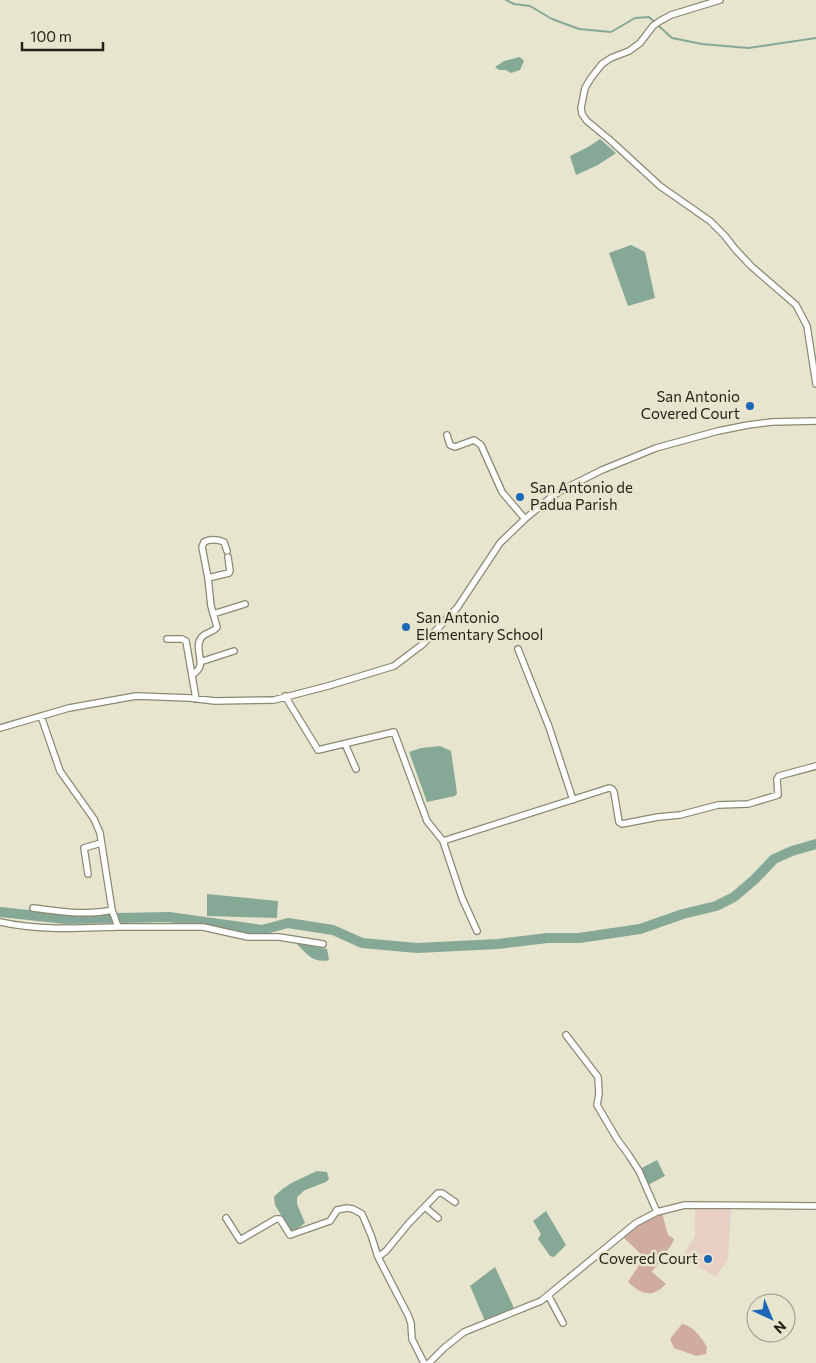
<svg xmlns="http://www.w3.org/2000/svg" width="816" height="1363" viewBox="0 0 816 1363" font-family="Commissioner,sans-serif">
<rect width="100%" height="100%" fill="#e7e5cd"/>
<path fill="#e8cfc6" d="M 695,1208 L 731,1209 L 728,1259 L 716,1277 L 682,1257 L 695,1236 Z"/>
<path fill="#d0ac9e" d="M 662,1213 L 668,1235 L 674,1239 L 672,1244 L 652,1272 L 666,1284 C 652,1299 641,1294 628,1282 L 644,1257 L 623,1237 C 634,1228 647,1217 662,1213 Z
M 682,1324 C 692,1325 702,1338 707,1347 L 706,1354 L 696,1356 L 674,1348 L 670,1339 Z"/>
<path fill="#86a997" d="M 520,57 L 524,61 L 520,70 L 511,73 L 506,70 L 499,70 L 495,67 L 504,61 Z
M 600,139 L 616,153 L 598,165 L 576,175 L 570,156 L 588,147 Z
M 631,245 L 645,252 L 655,298 L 628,306 L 609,253 Z
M 440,746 L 451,751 L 457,793 L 455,796 L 427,802 L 409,752 L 421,748 Z
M 207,894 L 278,901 L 277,918 L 207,916 Z
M 296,943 L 327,949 L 329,960 C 313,964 306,953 296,943 Z
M 657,1160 L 665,1176 L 648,1185 L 640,1169 Z
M 317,1171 L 327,1172 L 329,1179 L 326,1182 L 305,1190 L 297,1197 L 297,1204 L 305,1223 L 292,1233 L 275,1205 L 274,1197 C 285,1184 302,1178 317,1171 Z
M 546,1211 L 566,1245 L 554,1257 L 550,1256 L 538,1239 L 541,1234 L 533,1221 Z
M 495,1267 L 514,1308 L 485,1321 L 470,1286 Z"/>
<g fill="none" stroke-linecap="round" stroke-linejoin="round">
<path stroke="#86a997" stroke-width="2" d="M 506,0 L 514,4 L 530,6 L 552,19 L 579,29 L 611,32 L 635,18 L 649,17 L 672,38 L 702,44 L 748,48 L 816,38"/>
<path stroke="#86a997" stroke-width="10" d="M 0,912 L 66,919 L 169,917 L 262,930 L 288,923 L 333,930 L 362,943 L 417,948 L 498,944 L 547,938 L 579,938 L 640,929 L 683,914 L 716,906 L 734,897 L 755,879 L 774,859 L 792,851 L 816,844"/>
<g stroke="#8b8873" stroke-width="8">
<path id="minor" d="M 720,0 L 671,15 L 660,21 L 653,26 L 640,43 L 629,51 L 611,58 L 602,64 L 591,78 L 585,88 L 581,108 L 582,114 L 587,121 L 610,140 L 660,186 L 710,221 L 725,236 L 735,249 L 751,266 L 796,305 L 807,326 L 816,384
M 447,435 L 450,445 L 455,447 L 474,440 L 481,445 L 502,492 L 525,519
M 227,551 L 224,542 C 218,539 209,539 204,542 L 202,547 L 208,578 L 229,573 L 230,571 L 228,557
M 213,614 L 245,604
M 167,639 L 182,639 L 186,641 L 196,699
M 518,649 L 549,727 L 573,800
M 200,662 L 234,651
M 192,675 C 195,673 199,670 200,666 C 202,658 195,646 201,638 C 205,632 213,633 217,627 L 211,606 L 208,578
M 285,696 L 318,750 L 394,732 L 427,821 L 443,841 L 609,788 L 612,789 L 614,792 L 619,822 L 622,824 L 658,817 L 680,815 L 718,805 L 748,804 L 778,795 L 777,779 L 779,776 L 816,766
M 0,728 L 69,708 L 136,696 L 190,698 L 215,701 L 274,700 L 328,686 L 394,666 L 423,644 L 457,608 L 500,543 L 525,519 L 550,498 L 564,489 L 602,470 L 656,448 L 718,431 L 748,425 L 772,422 L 816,421
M 345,744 L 356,769
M 443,841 L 462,898 L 477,931
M 88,874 L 84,848 L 101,843
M 33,908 C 59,911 86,916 112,910 L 100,833 L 94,819 L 60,771 L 41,716
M 112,910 L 118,927 L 203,927 L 248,937 L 279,937 L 323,944
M 0,922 C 39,931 79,928 118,927
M 566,1035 L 598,1077 L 599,1094 L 597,1105 L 617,1139 L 628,1154 L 639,1171 L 657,1212
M 425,1207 L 438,1218
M 226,1218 L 240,1240 L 276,1219 L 280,1219 L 290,1235 L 330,1221 L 337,1210 L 347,1208 L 353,1209 L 362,1214 L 371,1235 L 378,1257 L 408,1315 L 411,1323 L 412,1339 L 424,1363
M 378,1257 L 386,1251 L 409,1223 L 438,1193 L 442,1193 L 455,1202
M 548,1295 L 563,1323
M 429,1363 L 444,1348 L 464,1332 L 541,1301 L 636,1223 L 657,1212 L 685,1205 L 816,1206"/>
</g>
<use href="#minor" stroke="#fff" stroke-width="5.5"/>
</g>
<g fill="#1c68b7" stroke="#e7e5cd" stroke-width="2">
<circle cx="750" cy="406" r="5"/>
<circle cx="520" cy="497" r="5"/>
<circle cx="406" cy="627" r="5"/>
<circle cx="708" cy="1259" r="5"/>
</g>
<g text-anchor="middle" stroke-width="5" stroke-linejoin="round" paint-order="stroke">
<g font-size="15" fill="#24231a" stroke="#e7e5cd" text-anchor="end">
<text x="740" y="402">San Antonio<tspan x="740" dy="17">Covered Court</tspan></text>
<text x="530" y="493" text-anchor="start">San Antonio de<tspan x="530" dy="17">Padua Parish</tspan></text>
<text x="416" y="623" text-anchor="start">San Antonio<tspan x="416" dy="17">Elementary School</tspan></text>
<text x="698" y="1264">Covered Court</text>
</g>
</g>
<g transform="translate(771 1318) rotate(136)"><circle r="24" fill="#e7e5cd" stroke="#999785"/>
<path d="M0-4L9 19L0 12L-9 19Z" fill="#1c68b7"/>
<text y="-8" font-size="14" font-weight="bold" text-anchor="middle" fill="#24231a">N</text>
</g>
<path d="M22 42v8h81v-8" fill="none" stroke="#24231a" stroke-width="2.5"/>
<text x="30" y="42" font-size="15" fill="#24231a" stroke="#e7e5cd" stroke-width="4" paint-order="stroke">100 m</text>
</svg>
